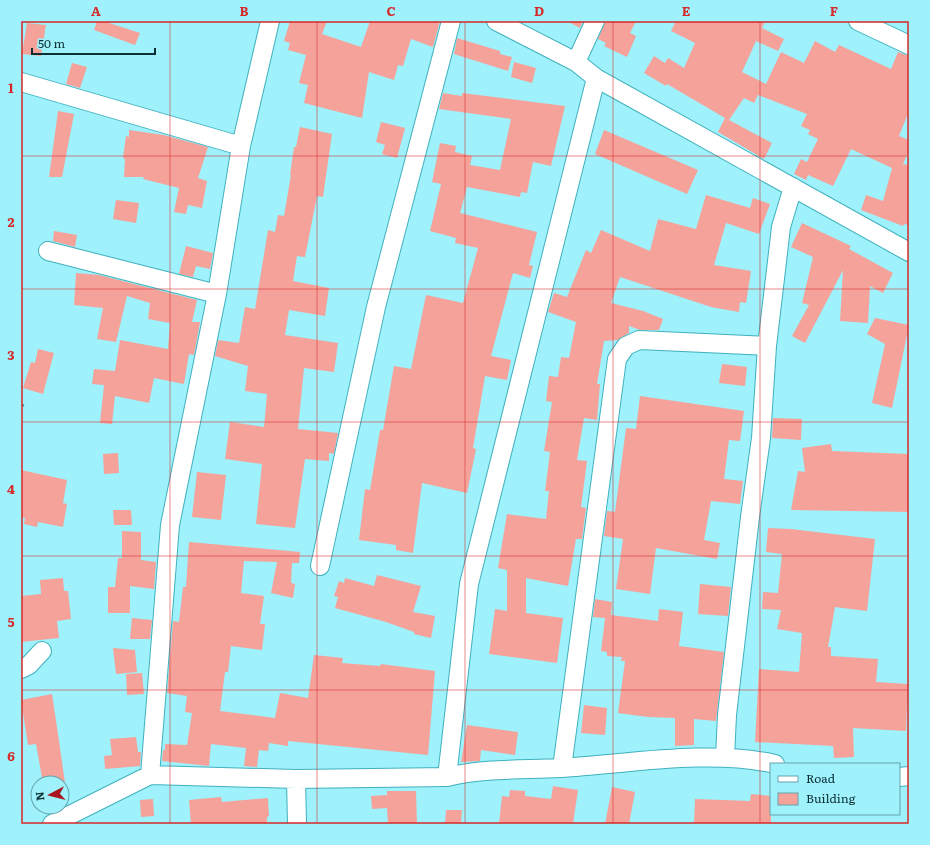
<svg xmlns="http://www.w3.org/2000/svg" width="930" height="845" viewBox="0 0 930 845" font-family="Literata,serif">
<rect width="100%" height="100%" fill="#9ff1fb"/>
<path fill="#f5a29a" d="M 97,21 L 103,21 L 140,33 L 135,45 L 94,30 Z
M 290,21 L 327,21 L 322,34 L 361,47 L 370,21 L 440,21 L 433,47 L 411,39 L 403,66 L 398,65 L 394,80 L 369,72 L 362,118 L 304,103 L 308,85 L 299,83 L 306,55 L 288,50 L 290,43 L 284,41 Z
M 567,21 L 583,21 L 580,28 Z
M 605,21 L 636,21 L 630,33 L 636,36 L 627,57 L 604,46 L 606,43 L 598,39 Z
M 676,21 L 765,21 L 762,28 L 784,39 L 778,51 L 756,41 L 742,72 L 766,84 L 781,52 L 804,63 L 815,41 L 835,52 L 839,45 L 891,69 L 898,52 L 909,56 L 909,111 L 899,136 L 909,140 L 909,150 L 903,164 L 909,165 L 909,225 L 904,224 L 903,226 L 861,210 L 866,195 L 883,201 L 892,168 L 851,149 L 833,186 L 808,175 L 806,180 L 794,174 L 801,159 L 807,162 L 818,139 L 808,134 L 810,130 L 801,126 L 807,114 L 758,95 L 754,103 L 744,98 L 729,120 L 772,143 L 764,159 L 718,132 L 725,118 L 667,84 L 666,86 L 644,73 L 654,56 L 665,63 L 668,58 L 684,68 L 695,43 L 671,31 Z
M 27,23 L 46,25 L 41,56 L 22,54 Z
M 457,38 L 500,51 L 500,54 L 512,57 L 508,71 L 454,54 Z
M 514,62 L 536,68 L 532,83 L 511,77 Z
M 72,63 L 87,67 L 80,88 L 66,84 Z
M 443,93 L 462,96 L 462,93 L 565,106 L 551,166 L 533,162 L 527,193 L 521,192 L 520,197 L 467,187 L 460,213 L 537,232 L 529,265 L 533,266 L 530,278 L 513,273 L 491,356 L 511,360 L 507,380 L 485,376 L 473,448 L 476,449 L 467,493 L 422,483 L 413,553 L 396,550 L 396,545 L 359,540 L 365,489 L 370,490 L 380,430 L 383,430 L 394,366 L 411,369 L 426,295 L 463,303 L 478,248 L 455,243 L 456,238 L 430,231 L 441,184 L 432,182 L 440,143 L 456,146 L 455,152 L 472,156 L 470,165 L 500,170 L 511,119 L 439,109 Z
M 58,111 L 74,114 L 62,177 L 49,177 Z
M 381,122 L 405,128 L 397,158 L 382,154 L 385,145 L 376,142 Z
M 300,127 L 332,134 L 323,197 L 317,196 L 305,257 L 297,256 L 293,281 L 329,288 L 325,316 L 289,310 L 285,335 L 338,343 L 334,372 L 304,368 L 298,429 L 338,433 L 334,454 L 329,453 L 329,461 L 305,459 L 295,528 L 256,524 L 262,464 L 225,459 L 230,422 L 264,427 L 267,394 L 245,391 L 248,366 L 215,356 L 218,340 L 239,343 L 245,307 L 255,309 L 268,230 L 275,232 L 278,215 L 284,216 L 291,175 L 290,175 L 294,147 L 296,147 Z
M 129,130 L 164,135 L 208,147 L 198,178 L 207,181 L 202,208 L 188,205 L 186,214 L 174,212 L 179,188 L 143,179 L 144,177 L 124,177 L 125,159 L 123,158 L 126,136 L 129,137 Z
M 604,130 L 698,170 L 687,194 L 595,154 Z
M 706,195 L 750,208 L 753,198 L 770,204 L 759,234 L 726,223 L 714,265 L 751,271 L 746,303 L 740,302 L 739,312 L 711,307 L 620,277 L 611,303 L 643,311 L 663,319 L 659,330 L 640,330 L 629,326 L 629,333 L 618,340 L 604,341 L 597,384 L 600,384 L 597,420 L 584,418 L 577,460 L 587,461 L 581,507 L 586,508 L 582,539 L 576,539 L 568,586 L 526,578 L 526,613 L 563,618 L 557,663 L 489,654 L 495,609 L 507,611 L 507,570 L 498,568 L 507,514 L 546,519 L 549,491 L 545,491 L 550,452 L 544,451 L 552,402 L 546,401 L 549,376 L 558,377 L 561,357 L 569,358 L 576,322 L 548,312 L 554,293 L 567,297 L 586,250 L 591,253 L 601,230 L 650,251 L 658,219 L 696,229 Z
M 116,200 L 139,203 L 136,223 L 113,219 Z
M 802,223 L 851,246 L 849,249 L 893,273 L 883,293 L 870,286 L 868,323 L 840,321 L 843,270 L 805,343 L 792,336 L 809,305 L 802,303 L 813,257 L 791,247 Z
M 54,231 L 77,235 L 75,247 L 53,241 Z
M 186,246 L 213,253 L 210,269 L 196,266 L 193,277 L 179,274 Z
M 76,273 L 99,275 L 197,300 L 192,322 L 200,322 L 199,328 L 194,355 L 189,354 L 184,384 L 154,378 L 149,403 L 115,396 L 112,424 L 100,423 L 104,385 L 92,384 L 94,369 L 115,371 L 120,340 L 168,349 L 170,323 L 148,319 L 150,303 L 127,296 L 116,342 L 97,339 L 103,308 L 74,305 Z
M 875,318 L 909,325 L 892,408 L 872,403 L 885,344 L 867,334 Z
M 38,349 L 54,353 L 43,394 L 23,388 L 31,362 L 35,363 Z
M 722,364 L 747,367 L 745,386 L 719,383 Z
M 640,396 L 744,411 L 740,441 L 729,440 L 724,479 L 743,481 L 740,504 L 711,501 L 704,540 L 720,543 L 717,559 L 656,548 L 650,594 L 616,589 L 623,539 L 604,536 L 607,511 L 615,512 L 626,428 L 636,429 Z
M 773,418 L 802,419 L 801,440 L 772,438 Z
M 831,444 L 832,451 L 909,454 L 909,512 L 791,510 L 798,471 L 805,472 L 802,448 Z
M 118,453 L 119,473 L 104,474 L 103,454 Z
M 21,470 L 67,480 L 63,503 L 67,504 L 63,527 L 38,522 L 37,527 L 24,524 L 25,518 L 21,517 Z
M 197,472 L 226,475 L 221,520 L 192,517 Z
M 113,510 L 131,510 L 132,525 L 114,525 Z
M 768,528 L 791,529 L 875,539 L 867,611 L 835,607 L 828,647 L 831,647 L 831,656 L 878,659 L 876,682 L 908,684 L 906,731 L 853,728 L 854,757 L 834,758 L 833,746 L 755,742 L 759,669 L 799,672 L 802,633 L 777,629 L 781,610 L 762,609 L 763,592 L 778,593 L 782,554 L 766,552 Z
M 122,531 L 141,532 L 141,560 L 156,562 L 154,589 L 130,586 L 130,613 L 108,613 L 108,587 L 115,587 L 118,558 L 122,558 Z
M 189,542 L 300,552 L 299,563 L 292,563 L 291,583 L 295,584 L 293,598 L 271,593 L 277,562 L 244,561 L 241,593 L 264,596 L 260,624 L 265,624 L 262,650 L 231,646 L 228,672 L 225,672 L 220,711 L 275,718 L 280,693 L 308,698 L 314,655 L 343,658 L 342,663 L 380,666 L 381,664 L 435,671 L 428,755 L 288,741 L 288,746 L 269,743 L 268,751 L 259,750 L 257,767 L 244,766 L 246,748 L 211,744 L 209,766 L 162,761 L 163,750 L 165,750 L 165,744 L 187,745 L 192,713 L 185,712 L 187,696 L 167,693 L 173,621 L 179,622 L 183,587 L 186,587 Z
M 377,575 L 421,586 L 413,612 L 435,616 L 431,638 L 414,634 L 414,632 L 386,622 L 335,608 L 338,597 L 334,596 L 339,581 L 344,583 L 345,578 L 374,586 Z
M 63,578 L 64,591 L 68,591 L 71,619 L 57,621 L 59,638 L 21,642 L 21,596 L 41,594 L 40,580 Z
M 700,584 L 731,587 L 728,616 L 698,614 Z
M 595,599 L 612,602 L 611,615 L 658,621 L 659,609 L 683,612 L 679,646 L 724,652 L 716,721 L 694,719 L 694,745 L 675,746 L 675,718 L 648,717 L 618,713 L 625,661 L 621,661 L 622,657 L 607,656 L 607,652 L 601,651 L 605,618 L 593,617 Z
M 132,618 L 152,620 L 150,639 L 130,639 Z
M 113,648 L 135,650 L 137,672 L 116,674 Z
M 142,673 L 144,694 L 127,695 L 126,674 Z
M 52,694 L 59,741 L 65,783 L 43,783 L 36,744 L 28,745 L 21,700 Z
M 584,705 L 607,708 L 605,735 L 581,733 Z
M 467,725 L 518,732 L 515,755 L 481,750 L 480,761 L 461,762 Z
M 136,737 L 138,752 L 141,752 L 140,766 L 105,769 L 104,756 L 112,755 L 110,739 Z
M 553,786 L 578,790 L 573,824 L 499,824 L 502,796 L 509,797 L 510,790 L 525,791 L 525,796 L 551,799 Z
M 612,787 L 635,792 L 629,824 L 605,824 Z
M 387,791 L 416,791 L 417,824 L 388,824 L 387,808 L 372,809 L 371,796 L 387,795 Z
M 751,794 L 771,796 L 771,824 L 694,824 L 695,799 L 750,801 Z
M 221,797 L 222,802 L 268,798 L 269,816 L 267,817 L 267,824 L 191,824 L 189,800 Z
M 153,799 L 154,816 L 141,817 L 140,800 Z
M 446,810 L 462,810 L 461,824 L 445,824 Z"/>
<g fill="none" stroke-linecap="round" stroke-linejoin="round">
<g stroke="#3fb1bd" stroke-width="20">
<path id="minor" d="M 496,21 L 576,62 L 596,78 L 909,252
M 858,21 L 909,45
M 576,62 L 595,21
M 21,82 L 241,146
M 48,251 L 217,294
M 320,566 L 376,307 L 451,21
M 21,669 L 29,665 L 42,651
M 725,758 L 727,715 L 750,517 L 761,438 L 767,346 L 776,270 L 781,227 L 793,187
M 562,768 L 617,359 L 626,346 L 639,340 L 767,346
M 150,775 L 170,525 L 217,294 L 241,146 L 270,21
M 447,777 L 469,584 L 596,78
M 899,777 L 909,776
M 296,779 L 297,824
M 52,824 L 150,775 L 296,779 L 447,777 C 484,768 523,770 561,768 C 628,764 709,749 775,764"/>
</g>
<path stroke="#528c93" stroke-width="2.5" stroke-dasharray="3 2" stroke-linecap="butt" d="M 21,405 L 26,406"/>
<use href="#minor" stroke="#fff" stroke-width="18"/>
</g>
<path fill="none" stroke="#d62828" stroke-width="1" stroke-opacity="0.55" d="M 170,21 L 170,824M 317,21 L 317,824M 465,21 L 465,824M 613,21 L 613,824M 760,21 L 760,824M 21,156 L 909,156M 21,289 L 909,289M 21,422 L 909,422M 21,556 L 909,556M 21,690 L 909,690"/>
<rect width="930" height="845" fill="none" stroke="#9ff1fb" stroke-width="44"/>
<rect x="770" y="763" width="130" height="52" fill="#9ff1fb" stroke="#64a3ab"/>
<rect x="778" y="776" width="20" height="6" fill="#ffffff" stroke="#64a3ab"/>
<text x="806" y="783" font-size="12" fill="#0b2f33">Road</text>
<rect x="778" y="793" width="20" height="12" fill="#f5a29a" stroke="#64a3ab"/>
<text x="806" y="803" font-size="12" fill="#0b2f33">Building</text>
<g transform="translate(50 795) rotate(263)"><circle r="19" fill="#9ff1fb" stroke="#64a3ab"/>
<path d="M0-3L7 15L0 10L-7 15Z" fill="#aa161f"/>
<text y="-6" font-size="11" font-weight="bold" text-anchor="middle" fill="#0b2f33">N</text>
</g>
<path d="M32 48v6h123v-6" fill="none" stroke="#0b2f33" stroke-width="2"/>
<text x="38" y="48" font-size="12" fill="#0b2f33" stroke="#9ff1fb" stroke-width="3" paint-order="stroke">50 m</text>
<rect x="22" y="22" width="886" height="801" fill="none" stroke="#d62828" stroke-width="1.5"/>
<g font-size="13" text-anchor="middle" font-weight="bold" fill="#d62828">
<text x="96" y="16">A</text>
<text x="244" y="16">B</text>
<text x="391" y="16">C</text>
<text x="539" y="16">D</text>
<text x="686" y="16">E</text>
<text x="834" y="16">F</text>
<text x="11" y="93">1</text>
<text x="11" y="227">2</text>
<text x="11" y="360">3</text>
<text x="11" y="494">4</text>
<text x="11" y="627">5</text>
<text x="11" y="761">6</text>
</g>
</svg>
